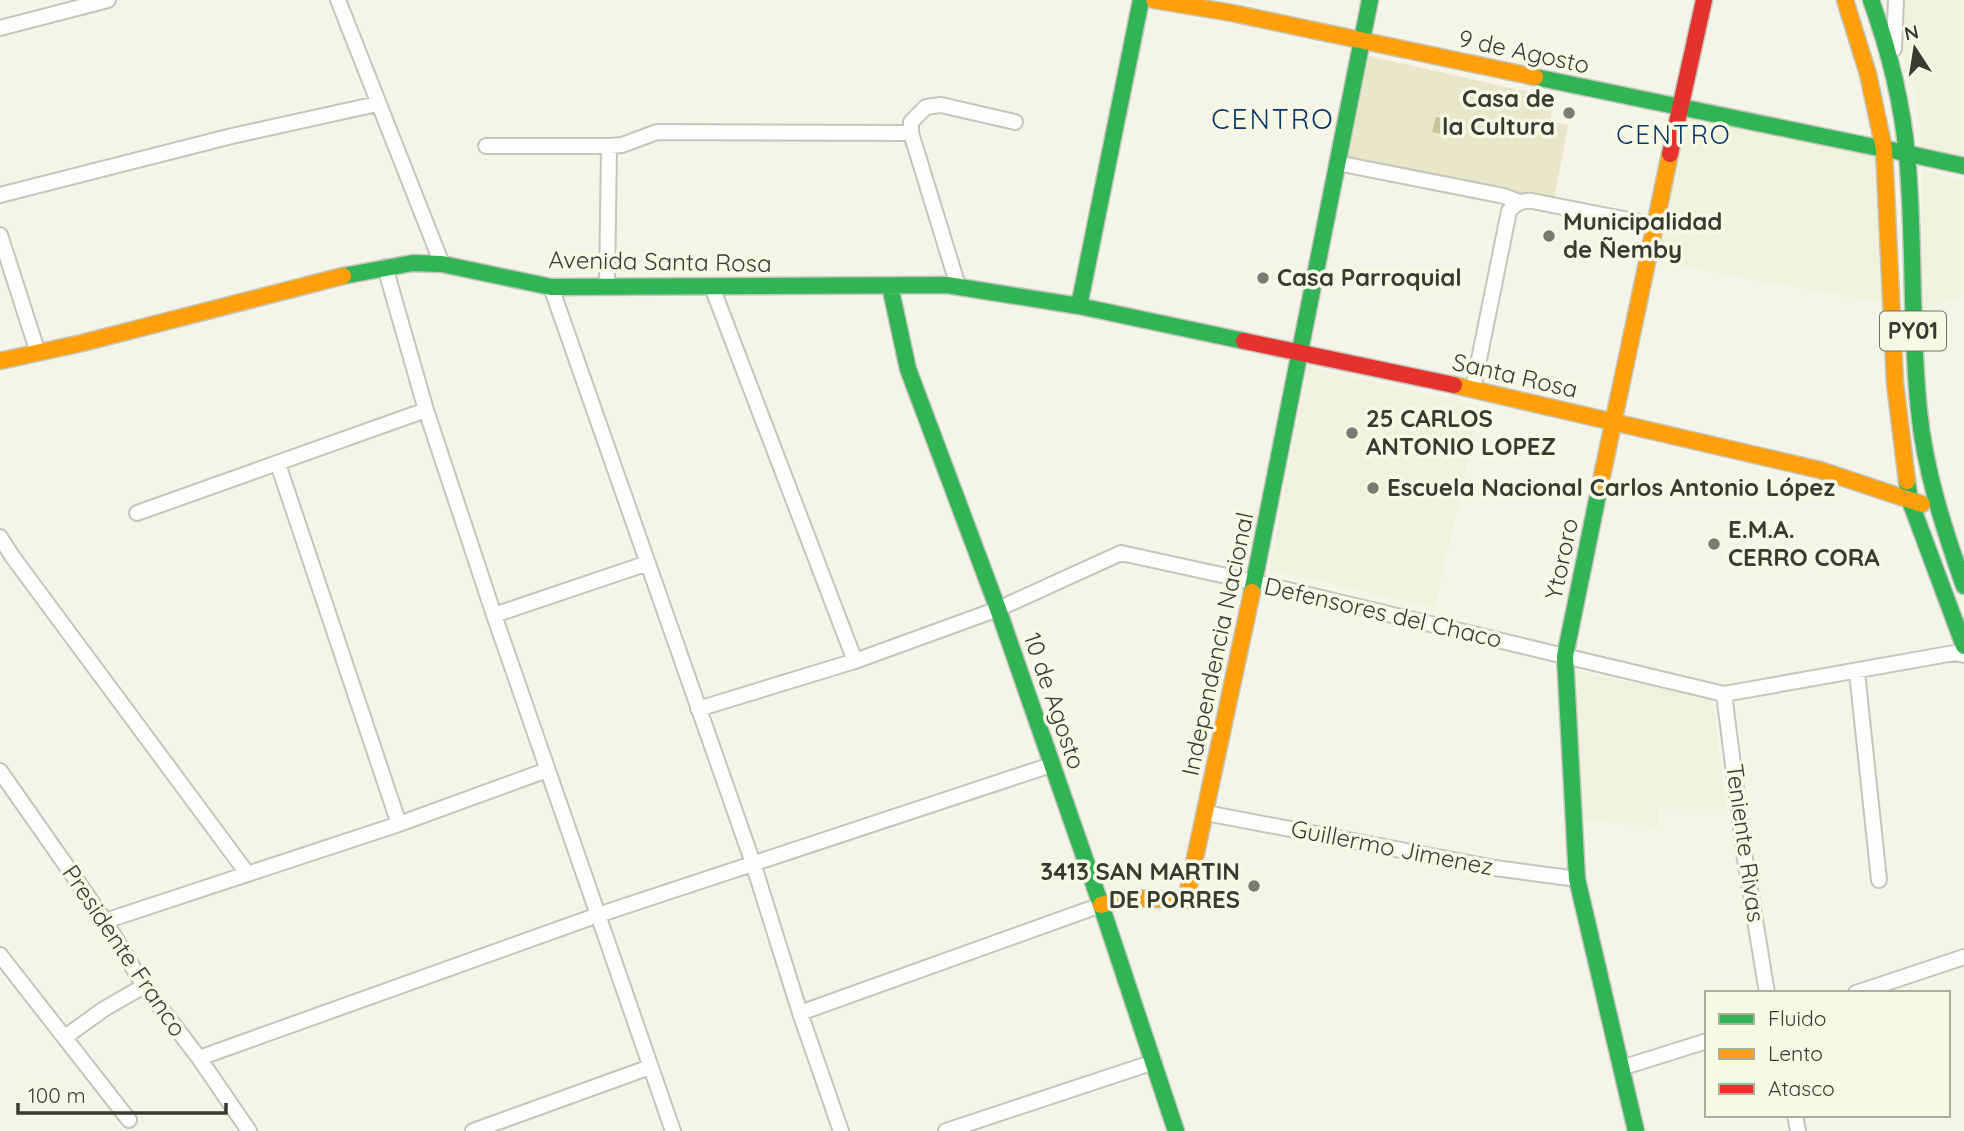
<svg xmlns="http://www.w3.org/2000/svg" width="1964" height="1131" viewBox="0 0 1964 1131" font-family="Quicksand,sans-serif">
<rect width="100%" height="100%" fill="#f4f4e9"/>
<path fill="#f1f2dd" d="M 1905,0 L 1964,0 L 1964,159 L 1922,148 L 1916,97 L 1901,51 Z
M 1680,108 L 1884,149 L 1890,304 L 1648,261 Z
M 1922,169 L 1964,181 L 1964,295 L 1922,309 Z
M 1308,367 L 1480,406 L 1435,608 L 1269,570 Z
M 1576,670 L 1712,700 L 1727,809 L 1658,808 L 1658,826 L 1581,821 Z"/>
<path fill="#e7e7c9" d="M 1369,56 L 1555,98 L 1550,121 L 1568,125 L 1553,205 L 1347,163 Z"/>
<path fill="#c4c598" d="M 1436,117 L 1463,122 L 1460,137 L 1432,132 Z"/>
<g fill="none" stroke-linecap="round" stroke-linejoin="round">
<g stroke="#c4c5bc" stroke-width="18">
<path id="street" d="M 338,0 L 442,264
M 0,28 L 108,0
M 1894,49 L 1896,0
M 486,146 L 609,146 L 622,145 L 657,132 L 911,133
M 1337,163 L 1504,196 L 1519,202
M 0,195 L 232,136 L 377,104
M 0,235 L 38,353
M 385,267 L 426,410 L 494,615 L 673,1131
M 607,286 L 609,146
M 958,286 L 911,133 L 911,122 L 926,107 L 941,105 L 1015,122
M 551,287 L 753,863 L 800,1013 L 841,1131
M 712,287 L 855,661
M 1473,389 L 1509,211 C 1516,203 1522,200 1532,201 L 1654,225
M 278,464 L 399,824
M 137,513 L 426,410
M 0,537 L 12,556 L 247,873
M 494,615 L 648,563
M 1857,672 L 1879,880
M 1724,694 L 1745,859 L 1767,993
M 698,709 L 855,661 L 998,609 L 1121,553 L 1254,582 L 1724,694 L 1954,653 L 1964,655
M 0,771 L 105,921 L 144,986 L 199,1058 L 249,1131
M 1206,813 L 1495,868 L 1577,879
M 105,921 L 399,824 L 547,770
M 0,955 L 129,1120
M 1856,993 L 1964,957
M 800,1013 L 1101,905
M 65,1037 L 104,1009 L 144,986
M 199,1058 L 598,915 L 1051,765
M 1621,1068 L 1707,1041
M 1795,1115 L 1798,1131
M 473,1131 L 650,1067
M 946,1131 L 1154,1062"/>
</g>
<g stroke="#c4c5bc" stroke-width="19">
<path id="fast" d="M 1871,0 C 1889,50 1902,102 1907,155 C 1915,240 1910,326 1919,411 C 1925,471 1944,529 1964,586
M 1535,77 L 1884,149
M 1891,150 L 1964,166
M 343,276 L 413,263 L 442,264 L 551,287 L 947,285 L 1079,306 L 1244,341
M 890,286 L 908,369 L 998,609 L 1101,905 L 1176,1131
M 1079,306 L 1141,0
M 1907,481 L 1910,501 L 1964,646
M 1599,490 L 1565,656 L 1577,879 L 1636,1131
M 1252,592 L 1370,0"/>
</g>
<g stroke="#c4c5bc" stroke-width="19">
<path id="slow" d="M 1154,0 L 1232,13 L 1535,77
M 1845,0 L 1868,74 L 1884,149 L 1895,383 L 1907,481
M 0,361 L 82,343 L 343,276
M 1454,385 L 1820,470 L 1922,504
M 1599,490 L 1670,154
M 1101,905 L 1129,898 L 1186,900 L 1252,592"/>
</g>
<g stroke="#c4c5bc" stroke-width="19">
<path id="jam" d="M 1670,154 L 1704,0
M 1244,341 L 1454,385"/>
</g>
<use href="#street" stroke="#fdfdfc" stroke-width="14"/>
<use href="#fast" stroke="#30b455" stroke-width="16"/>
<use href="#slow" stroke="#ff9f0a" stroke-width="16"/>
<use href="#jam" stroke="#e5322d" stroke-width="16"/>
</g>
<g fill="#7a7b72" stroke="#f8f9e4" stroke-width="2.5">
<circle cx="1569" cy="113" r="7"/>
<circle cx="1549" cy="236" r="7"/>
<circle cx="1263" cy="278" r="7"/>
<circle cx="1352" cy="433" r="7"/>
<circle cx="1373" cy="488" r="7"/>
<circle cx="1714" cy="544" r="7"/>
<circle cx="1254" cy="886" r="7"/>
</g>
<g text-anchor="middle" stroke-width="7" stroke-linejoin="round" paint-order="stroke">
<rect fill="#f8f9e4" stroke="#727367" stroke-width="2" x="1880" y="311.5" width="66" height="39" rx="5"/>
<g font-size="23" font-weight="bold" fill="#393a32">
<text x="1913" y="339">PY01</text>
</g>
<g font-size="24" fill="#393a32" stroke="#f8f9e4">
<text transform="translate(1524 52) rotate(12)" y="8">9 de Agosto</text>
<text transform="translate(660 262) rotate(1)" y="8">Avenida Santa Rosa</text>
<text transform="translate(1515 376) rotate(13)" y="8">Santa Rosa</text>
<text transform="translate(1562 559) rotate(-78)" y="8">Ytororo</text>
<text transform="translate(1383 613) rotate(13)" y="8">Defensores del Chaco</text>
<text transform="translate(1218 644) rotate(-78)" y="8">Independencia Nacional</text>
<text transform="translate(1054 701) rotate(71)" y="8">10 de Agosto</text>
<text transform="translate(1745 843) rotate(82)" y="8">Teniente Rivas</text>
<text transform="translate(1392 848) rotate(11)" y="8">Guillermo Jimenez</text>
<text transform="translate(124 951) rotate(56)" y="8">Presidente Franco</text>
</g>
<g font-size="24" font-weight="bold" fill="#393a32" stroke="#f8f9e4" text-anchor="start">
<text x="1555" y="107" text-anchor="end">Casa de<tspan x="1555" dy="28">la Cultura</tspan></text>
<text x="1563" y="230">Municipalidad<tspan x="1563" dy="28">de Ñemby</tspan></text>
<text x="1277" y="286">Casa Parroquial</text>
<text x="1366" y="427">25 CARLOS<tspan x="1366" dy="28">ANTONIO LOPEZ</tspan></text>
<text x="1387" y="496">Escuela Nacional Carlos Antonio López</text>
<text x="1728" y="538">E.M.A.<tspan x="1728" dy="28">CERRO CORA</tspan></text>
<text x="1240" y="880" text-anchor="end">3413 SAN MARTIN<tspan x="1240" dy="28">DE PORRES</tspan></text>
</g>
<g font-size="26" letter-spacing="2" fill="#053668" stroke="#f8f9e4">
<text x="1674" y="144">CENTRO</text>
</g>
<g font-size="28" letter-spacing="2" fill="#053668" stroke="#f8f9e4">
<text x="1273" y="129">CENTRO</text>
</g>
</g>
<rect x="1705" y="991" width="245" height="126" fill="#f8f9e4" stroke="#acad9d" stroke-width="2"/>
<rect x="1719" y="1014" width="35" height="10" fill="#30b455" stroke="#acad9d" stroke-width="2"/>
<text x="1768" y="1026" font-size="21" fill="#393a32">Fluido</text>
<rect x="1719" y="1049" width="35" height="10" fill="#ff9f0a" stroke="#acad9d" stroke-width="2"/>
<text x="1768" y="1061" font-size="21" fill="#393a32">Lento</text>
<rect x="1719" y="1084" width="35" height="10" fill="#e5322d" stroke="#acad9d" stroke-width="2"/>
<text x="1768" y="1096" font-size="21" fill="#393a32">Atasco</text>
<g transform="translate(1915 49) rotate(348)" stroke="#f8f9e4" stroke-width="5" paint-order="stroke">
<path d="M0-5L12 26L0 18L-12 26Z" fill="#393a32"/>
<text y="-10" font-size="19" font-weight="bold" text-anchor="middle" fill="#393a32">N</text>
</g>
<path d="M18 1103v10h208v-10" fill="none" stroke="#393a32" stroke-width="3.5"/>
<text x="28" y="1103" font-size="21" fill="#393a32" stroke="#f8f9e4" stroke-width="5" paint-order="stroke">100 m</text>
</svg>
